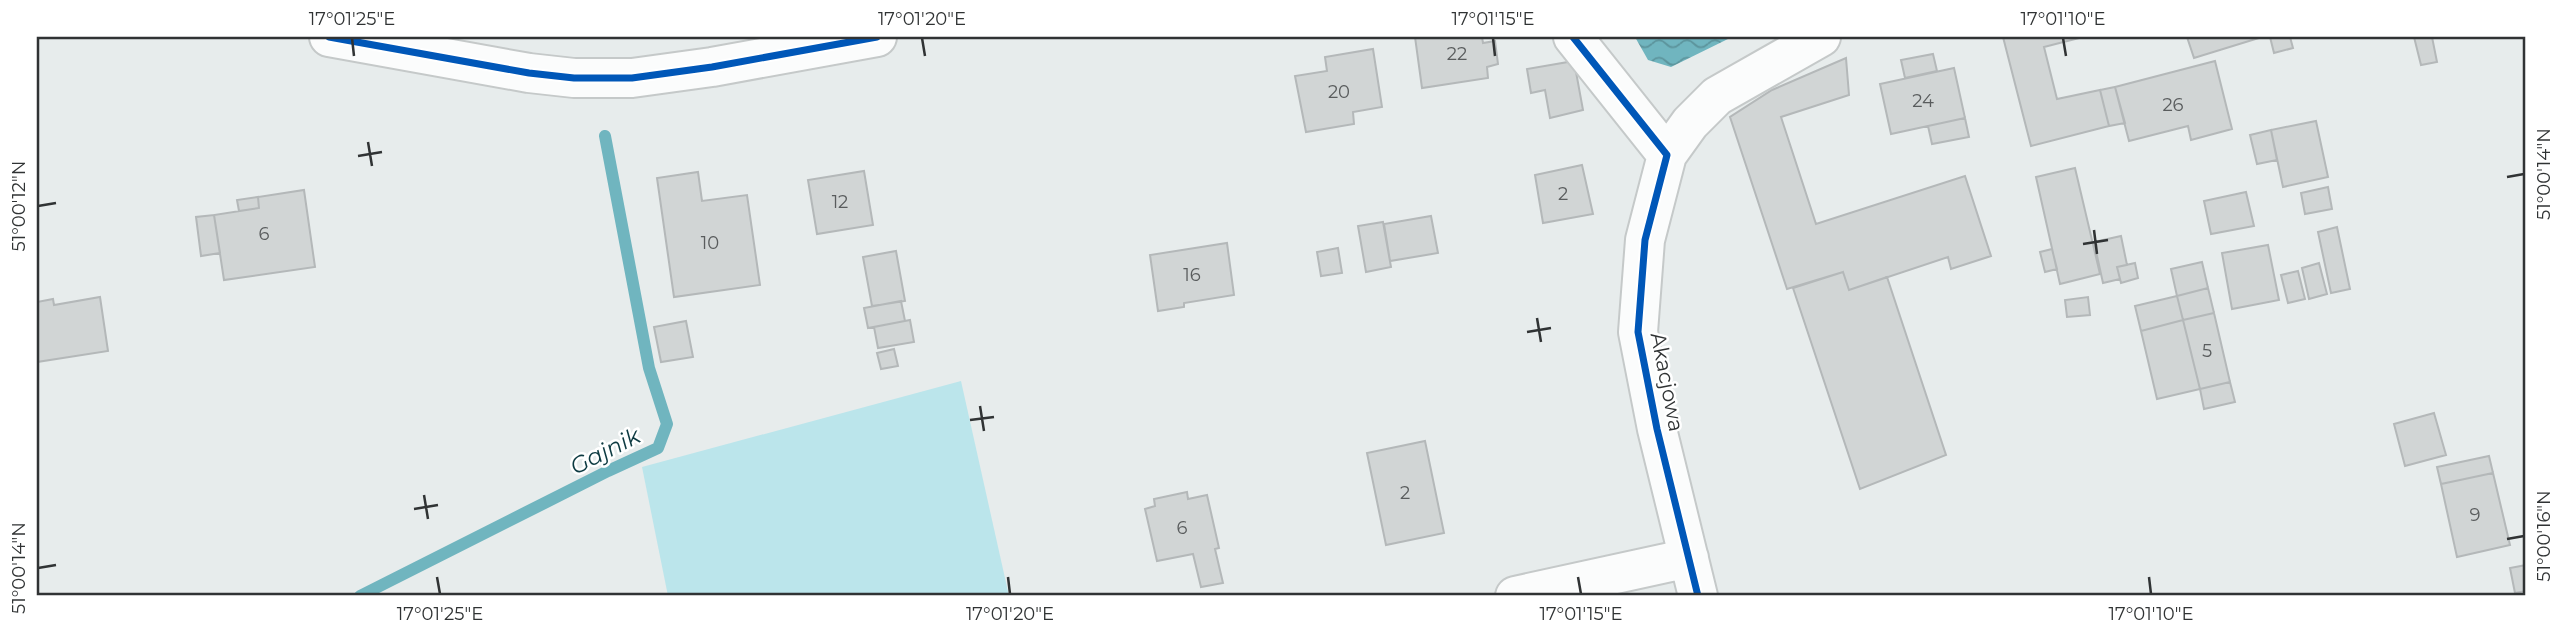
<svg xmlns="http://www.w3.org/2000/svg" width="2563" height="633" viewBox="0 0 2563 633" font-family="Montserrat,sans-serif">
<defs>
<pattern id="water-waves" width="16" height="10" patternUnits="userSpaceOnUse" patternTransform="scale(1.75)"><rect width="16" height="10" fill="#70b5bf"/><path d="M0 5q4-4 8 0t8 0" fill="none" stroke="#5c949c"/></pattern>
</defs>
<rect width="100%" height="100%" fill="#e7ecec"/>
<path fill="#bbe5eb" d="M 961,381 L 1009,596 L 668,596 L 642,467 Z"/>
<path fill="url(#water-waves)" d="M 1635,37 L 1732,37 L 1671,67 L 1648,60 Z"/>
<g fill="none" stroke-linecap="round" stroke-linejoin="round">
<path stroke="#70b5bf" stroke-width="12" d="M 360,596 L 608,471 L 658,448 L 667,424 L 649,368 L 605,136"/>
</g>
<path fill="#d1d5d5" stroke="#b4b8b9" stroke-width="2" d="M 1415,37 L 1482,37 L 1483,43 L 1495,41 L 1498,64 L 1487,67 L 1488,78 L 1422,88 Z
M 2003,37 L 2083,37 L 2044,47 L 2057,99 L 2100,90 L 2109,126 L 2031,146 Z
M 2187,37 L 2262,37 L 2194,58 Z
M 2270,37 L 2290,37 L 2293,48 L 2274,53 Z
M 2414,37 L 2432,37 L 2437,62 L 2421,65 Z
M 1373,49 L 1382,107 L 1353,112 L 1354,124 L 1306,132 L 1295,76 L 1327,71 L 1325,57 Z
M 1933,54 L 1937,71 L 1905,78 L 1901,60 Z
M 1846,58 L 1849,95 L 1781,117 L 1816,224 L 1965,176 L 1991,256 L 1951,269 L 1948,257 L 1849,290 L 1843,272 L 1787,289 L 1730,117 L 1772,90 Z
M 1574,61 L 1583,110 L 1550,118 L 1545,90 L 1531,93 L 1527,69 Z
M 2215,61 L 2232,129 L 2191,140 L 2188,126 L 2129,141 L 2115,87 Z
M 1954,68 L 1965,118 L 1891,134 L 1880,84 Z
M 2115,87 L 2125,123 L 2109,126 L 2100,90 Z
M 1965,118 L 1969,137 L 1932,144 L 1928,126 Z
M 2316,121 L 2328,177 L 2283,187 L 2271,130 Z
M 2271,130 L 2277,160 L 2257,164 L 2250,135 Z
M 1582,165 L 1593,214 L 1543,223 L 1535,175 Z
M 2075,168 L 2100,274 L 2060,284 L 2036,177 Z
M 864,171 L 873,225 L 817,234 L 808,180 Z
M 698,172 L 702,201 L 747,195 L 760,285 L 674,297 L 657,178 Z
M 2328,187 L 2332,209 L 2305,214 L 2301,193 Z
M 304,190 L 315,267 L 224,280 L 214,215 L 259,208 L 258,197 Z
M 2246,192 L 2254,226 L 2211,234 L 2204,201 Z
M 258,197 L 259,208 L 239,211 L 237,200 Z
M 214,215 L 220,253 L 201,256 L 196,217 Z
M 1431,216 L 1438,253 L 1390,261 L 1384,224 Z
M 1383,222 L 1391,267 L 1366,272 L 1358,226 Z
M 2337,227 L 2350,289 L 2331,293 L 2318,232 Z
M 2121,236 L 2127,265 L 2117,267 L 2120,279 L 2103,283 L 2094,242 Z
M 1227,243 L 1234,295 L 1184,303 L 1184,307 L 1158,311 L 1150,255 Z
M 2268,245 L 2279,300 L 2232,309 L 2222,253 Z
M 1338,248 L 1342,273 L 1321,276 L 1317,252 Z
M 2052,249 L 2057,269 L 2045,272 L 2040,252 Z
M 896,251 L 905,301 L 872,306 L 863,257 Z
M 2202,262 L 2208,288 L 2177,296 L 2171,269 Z
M 2135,263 L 2138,278 L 2121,283 L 2117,267 Z
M 2319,263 L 2327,294 L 2309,299 L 2302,268 Z
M 2298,271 L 2305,299 L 2288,303 L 2281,275 Z
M 1843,272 L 1849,290 L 1887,277 L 1946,455 L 1860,489 L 1793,288 Z
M 2208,288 L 2214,313 L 2183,320 L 2177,296 Z
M 2177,296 L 2183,320 L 2141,331 L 2135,306 Z
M 100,297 L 108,351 L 37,362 L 37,302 L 53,299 L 54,305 Z
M 2088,297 L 2090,315 L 2067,317 L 2065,300 Z
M 901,301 L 905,321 L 868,328 L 864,308 Z
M 2214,313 L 2230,382 L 2200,389 L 2183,320 Z
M 910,320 L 914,342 L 878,348 L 874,327 Z
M 2183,320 L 2200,389 L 2157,399 L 2141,331 Z
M 686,321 L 693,357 L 661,362 L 654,327 Z
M 894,349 L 898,366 L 881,369 L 877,353 Z
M 2230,382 L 2235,402 L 2204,409 L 2200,389 Z
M 2434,413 L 2446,455 L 2405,466 L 2394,424 Z
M 1425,441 L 1444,533 L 1386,545 L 1367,453 Z
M 2489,456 L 2493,473 L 2441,484 L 2437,467 Z
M 2493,473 L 2510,545 L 2457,557 L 2441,484 Z
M 1187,492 L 1188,499 L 1207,495 L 1219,548 L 1215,549 L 1223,583 L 1201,587 L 1193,554 L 1157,561 L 1145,509 L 1155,506 L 1154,499 Z
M 2526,565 L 2526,591 L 2515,593 L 2510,568 Z"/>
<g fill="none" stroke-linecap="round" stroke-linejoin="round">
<g stroke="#c5c9c9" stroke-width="42">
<path id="street" d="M 1573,37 L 1667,155 L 1645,240 L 1638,332 L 1657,429 L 1698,596
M 1667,155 L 1690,123 L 1717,96 L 1821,37
M 1515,596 L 1689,558"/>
</g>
<g stroke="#c5c9c9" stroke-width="42">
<path id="secondary" d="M 329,37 L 529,73 L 574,78 L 632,78 L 712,67 L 877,37"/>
</g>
<use href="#street" stroke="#fbfcfc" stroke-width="38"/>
<use href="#secondary" stroke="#fbfcfc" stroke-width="38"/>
<g stroke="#fff" stroke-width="11">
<path id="cycleway" d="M 329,37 L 529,73 L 574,78 L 632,78 L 712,67 L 877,37
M 1573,37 L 1667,155 L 1645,240 L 1638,332 L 1657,429 L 1698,596"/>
</g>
<use href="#cycleway" stroke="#0057b8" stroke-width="7"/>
</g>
<path fill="none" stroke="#303334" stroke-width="2.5" d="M 352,38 L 354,56M 922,38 L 925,56M 1493,38 L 1495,56M 2063,38 L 2066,56M 368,142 L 372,166M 358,156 L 382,152M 2507,177 L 2524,174M 38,206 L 56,203M 2094,230 L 2097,254M 2083,244 L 2108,240M 1537,318 L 1541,342M 1527,332 L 1551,328M 980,406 L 984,431M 970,420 L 994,417M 424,495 L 428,519M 414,509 L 438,505M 2507,539 L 2524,536M 38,568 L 56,565M 437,577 L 440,594M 1008,577 L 1010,594M 1578,577 L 1581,594M 2149,577 L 2151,594"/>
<g text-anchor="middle" stroke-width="5" stroke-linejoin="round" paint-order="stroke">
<g font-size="18" fill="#595c5d">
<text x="1457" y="60">22</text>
<text x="1339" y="98">20</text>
<text x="1923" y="107">24</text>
<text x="2173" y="111">26</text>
<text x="1563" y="200">2</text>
<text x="840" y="208">12</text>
<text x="264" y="240">6</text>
<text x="710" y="249">10</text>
<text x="1192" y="281">16</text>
<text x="2207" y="357">5</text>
<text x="1405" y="499">2</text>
<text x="2475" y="521">9</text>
<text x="1182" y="534">6</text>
</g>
<g font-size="21" fill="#303334" stroke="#fff">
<text transform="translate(1667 382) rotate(79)" y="7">Akacjowa</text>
</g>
<g font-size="23" font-style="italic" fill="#0d3a41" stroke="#fff">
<text transform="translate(605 451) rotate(-27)" y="8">Gajnik</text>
</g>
</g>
<rect width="2563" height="633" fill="none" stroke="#ffffff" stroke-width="77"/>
<rect x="38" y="38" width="2486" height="556" fill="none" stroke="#303334" stroke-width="2.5"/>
<g font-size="18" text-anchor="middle" fill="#303334">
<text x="352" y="25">17°01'25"E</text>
<text x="922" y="25">17°01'20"E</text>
<text x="1493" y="25">17°01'15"E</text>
<text x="2063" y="25">17°01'10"E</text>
<text transform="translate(2544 174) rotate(-90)" y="6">51°00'14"N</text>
<text transform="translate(19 206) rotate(-90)" y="6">51°00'12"N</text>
<text transform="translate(2544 536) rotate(-90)" y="6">51°00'16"N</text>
<text transform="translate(19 568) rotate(-90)" y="6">51°00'14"N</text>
<text x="440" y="620">17°01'25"E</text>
<text x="1010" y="620">17°01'20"E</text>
<text x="1581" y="620">17°01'15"E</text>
<text x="2151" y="620">17°01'10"E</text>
</g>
</svg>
